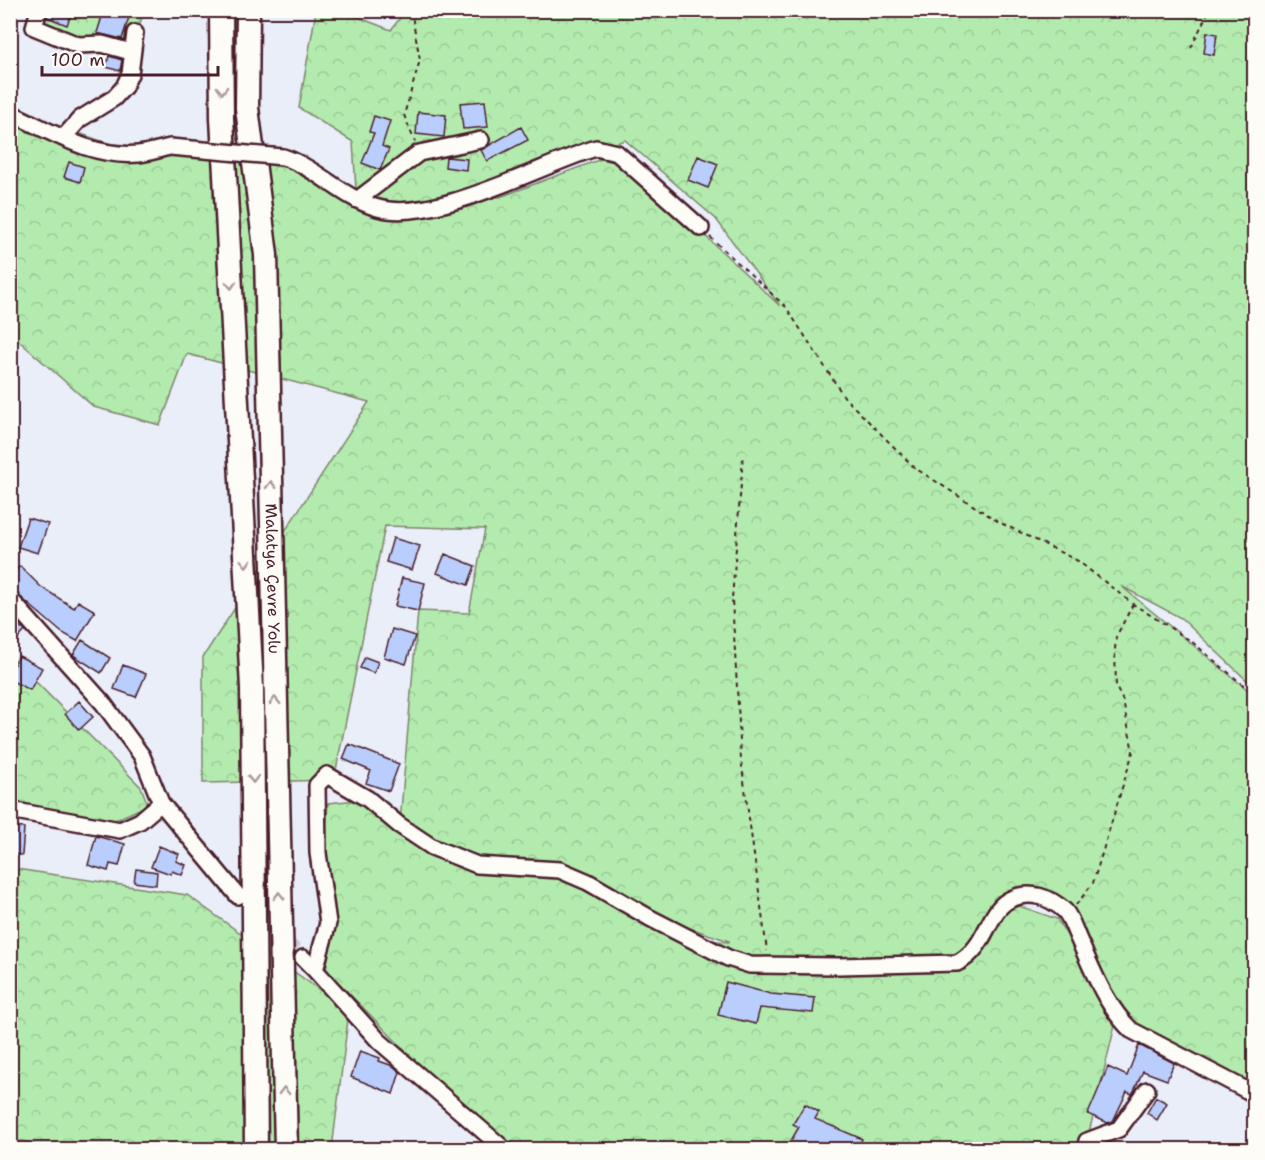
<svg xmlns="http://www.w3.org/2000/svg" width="1265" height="1160" viewBox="0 0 1265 1160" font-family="'Shantell Sans',sans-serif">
<defs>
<pattern id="forest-crowns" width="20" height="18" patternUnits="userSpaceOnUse" patternTransform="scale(1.5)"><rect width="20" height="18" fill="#b3ebae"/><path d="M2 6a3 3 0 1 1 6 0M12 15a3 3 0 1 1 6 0" fill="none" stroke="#9bc996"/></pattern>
</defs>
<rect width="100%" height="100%" fill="#e9eef9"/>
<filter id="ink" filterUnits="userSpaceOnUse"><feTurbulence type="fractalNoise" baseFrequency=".0167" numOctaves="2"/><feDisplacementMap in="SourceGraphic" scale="12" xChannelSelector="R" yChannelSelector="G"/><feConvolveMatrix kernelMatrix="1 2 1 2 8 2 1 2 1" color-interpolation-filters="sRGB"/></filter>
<g filter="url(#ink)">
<path fill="url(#forest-crowns)" stroke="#7e856c" stroke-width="1.5" fill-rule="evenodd" d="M 406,10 L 1254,11 L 1254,687 L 1181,618 L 1121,586 L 1254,695 L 1254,1090 L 1117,1017 L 1085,1149 L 502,1149 L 326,970 L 335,914 L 325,843 L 328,803 L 368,799 L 400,822 L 418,611 L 469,613 L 485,529 L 385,526 L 334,780 L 203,783 L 203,657 L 369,402 L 187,354 L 160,425 L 94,407 L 11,334 L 11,109 L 138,154 L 283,157 L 333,187 L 356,190 L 353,142 L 299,108 L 316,11 L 342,11 L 391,30 ZM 625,140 L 716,219 L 780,306 L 617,153 L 500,197 L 456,196 ZM 1021,895 L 1066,912 L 1112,1009 L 1057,919 L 1013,904 ZM 627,907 L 729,941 L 729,942 L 680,938 Z
M 39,11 L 144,11 L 131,52 L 34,27 Z
M 10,656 L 141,787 L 148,805 L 100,827 L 11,812 Z
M 10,868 L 187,895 L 349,1011 L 332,1149 L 195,1150 L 169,1144 L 164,1150 L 49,1150 L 23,1141 L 11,1142 Z"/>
<path fill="#b9cefd" stroke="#4a1f2b" stroke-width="1.5" d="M 48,10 L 73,10 L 67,25 L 47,17 Z
M 104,10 L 129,17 L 122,39 L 97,33 Z
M 1207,32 L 1217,34 L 1214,55 L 1204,53 Z
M 109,56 L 122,60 L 120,71 L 106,67 Z
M 485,101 L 488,127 L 463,129 L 460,103 Z
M 418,112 L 446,115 L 444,137 L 416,134 Z
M 374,116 L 390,121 L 382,146 L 389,149 L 380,170 L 362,163 L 374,133 L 369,132 Z
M 521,127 L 528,140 L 487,161 L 481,150 Z
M 698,156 L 718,164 L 708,188 L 688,180 Z
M 446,157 L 467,159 L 466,170 L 445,167 Z
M 69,162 L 84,167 L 80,182 L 64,177 Z
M 28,518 L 48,524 L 38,553 L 18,547 Z
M 393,538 L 420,546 L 412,570 L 386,562 Z
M 445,554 L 475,566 L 468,585 L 437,573 Z
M 20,566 L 41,587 L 74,608 L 78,601 L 95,611 L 77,641 L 61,632 L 10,588 L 10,576 Z
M 402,578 L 425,583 L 418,611 L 395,606 Z
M 10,618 L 25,631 L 10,647 Z
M 392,629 L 415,636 L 406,664 L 384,657 Z
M 82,640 L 110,658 L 101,673 L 73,655 Z
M 19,656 L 42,668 L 30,690 L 10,680 L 10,672 Z
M 365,657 L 378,662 L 374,673 L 360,668 Z
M 123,665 L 146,674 L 136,697 L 114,689 Z
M 79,701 L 93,717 L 79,730 L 65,714 Z
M 349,744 L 399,764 L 389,791 L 366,783 L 371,771 L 343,759 Z
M 10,827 L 24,828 L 22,855 L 10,854 Z
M 96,836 L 125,844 L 119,866 L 110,864 L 108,871 L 88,865 Z
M 159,846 L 179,854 L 176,861 L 186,865 L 182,875 L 172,871 L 171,874 L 151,867 Z
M 136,869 L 157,872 L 156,885 L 134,882 Z
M 726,982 L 771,994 L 815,998 L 813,1013 L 760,1008 L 756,1024 L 718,1015 Z
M 1139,1045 L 1174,1063 L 1167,1080 L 1143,1071 L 1134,1091 L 1132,1094 L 1127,1092 L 1113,1121 L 1108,1123 L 1088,1114 L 1108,1067 L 1127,1076 Z
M 360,1051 L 380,1058 L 379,1061 L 393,1066 L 400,1072 L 393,1094 L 351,1077 Z
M 1156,1097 L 1167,1103 L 1157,1120 L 1147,1113 Z
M 805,1104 L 819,1112 L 815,1119 L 862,1139 L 858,1149 L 836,1149 L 820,1142 L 816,1149 L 786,1149 L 799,1127 L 793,1124 Z"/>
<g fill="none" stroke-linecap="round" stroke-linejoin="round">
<path stroke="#c9c5d0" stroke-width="15" stroke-dasharray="15 8" stroke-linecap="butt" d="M 251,909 L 303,958"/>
<g stroke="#4a1f2b" stroke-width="20">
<path id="minor" d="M 39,10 L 34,27 L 78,45 L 102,44 L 131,52
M 10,113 C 51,131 91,158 138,154 C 149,153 160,149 170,147
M 63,138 L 80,119 L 114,98 L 124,87 L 130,74 L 135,33
M 283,157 C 318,168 342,198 378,208 C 434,224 540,165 596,148 L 617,153 L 701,228
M 357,200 L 419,153 L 481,140
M 10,599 L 103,703 L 142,756 L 161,803 L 238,896
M 10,810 L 120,830 L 140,821 L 161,803
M 303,958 L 315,970 L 328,923 L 318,853 L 317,785 L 327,775 L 368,799 L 399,825 L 432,847 L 477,865 L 560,870 L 588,882 L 650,918 L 728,958 L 750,965 L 839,966 L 957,963 C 988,948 987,909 1011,899 C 1030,890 1050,897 1065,911 C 1071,918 1075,931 1079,940 C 1093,971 1106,1006 1131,1030 L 1254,1094
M 315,970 L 379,1041 L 505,1150
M 1085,1150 L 1087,1141 L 1119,1129 L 1147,1090"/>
</g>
<g stroke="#4a1f2b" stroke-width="27">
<g id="highway">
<path d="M 221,10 L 222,118 L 252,688 L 256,1150"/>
<path id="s1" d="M 248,10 L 247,108 L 266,255 L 286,1150"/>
</g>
</g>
<path stroke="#4a1f2b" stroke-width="2" stroke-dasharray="4.5 4.5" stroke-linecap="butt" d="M 411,10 L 420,60 L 404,115 L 415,142
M 1191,48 L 1209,10
M 710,237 L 786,307 L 845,398 L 915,468 L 999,522 L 1078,561 L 1133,604 L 1191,641 L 1254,694
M 743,458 L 732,599 L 741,759 L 767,951
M 1076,905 L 1093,883 L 1133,752 L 1123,701 L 1116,687 L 1115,649 L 1116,637 L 1133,604"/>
<use href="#minor" stroke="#fdfcf7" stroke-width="15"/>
<use href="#highway" stroke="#fdfcf7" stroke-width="22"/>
<g stroke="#4a1f2b" stroke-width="20" stroke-linecap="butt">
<path id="minor-bridge" d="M 170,147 L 283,157"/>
</g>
<use href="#minor-bridge" stroke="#fdfcf7" stroke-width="15"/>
</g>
<defs><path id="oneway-chevron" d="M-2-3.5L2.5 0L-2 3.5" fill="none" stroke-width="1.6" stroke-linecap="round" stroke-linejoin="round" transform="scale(1.5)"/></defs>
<g stroke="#ac999b">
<use href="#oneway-chevron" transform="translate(222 90) rotate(89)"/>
<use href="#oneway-chevron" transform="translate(231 285) rotate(87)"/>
<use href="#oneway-chevron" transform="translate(271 485) rotate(-91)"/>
<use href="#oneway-chevron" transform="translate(246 563) rotate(87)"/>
<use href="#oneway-chevron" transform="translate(275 701) rotate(-91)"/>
<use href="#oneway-chevron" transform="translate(253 779) rotate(89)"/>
<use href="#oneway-chevron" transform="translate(279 896) rotate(-91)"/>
<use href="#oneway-chevron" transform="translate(284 1091) rotate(-91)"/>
</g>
</g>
<g text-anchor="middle" stroke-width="4.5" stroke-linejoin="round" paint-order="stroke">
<g font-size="16" fill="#4a1f2b" stroke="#fdfcf7">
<text dy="6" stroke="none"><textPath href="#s1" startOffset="570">Malatya Çevre Yolu</textPath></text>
</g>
</g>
<rect width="1265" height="1160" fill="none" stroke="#fdfcf7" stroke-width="36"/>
<rect x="18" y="18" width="1229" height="1124" fill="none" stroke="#4a1f2b" stroke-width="2" filter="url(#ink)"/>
<path d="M42 66v9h176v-9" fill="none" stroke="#4a1f2b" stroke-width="3"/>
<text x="51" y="66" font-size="18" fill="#4a1f2b" stroke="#fdfcf7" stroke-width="4.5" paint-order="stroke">100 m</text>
</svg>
